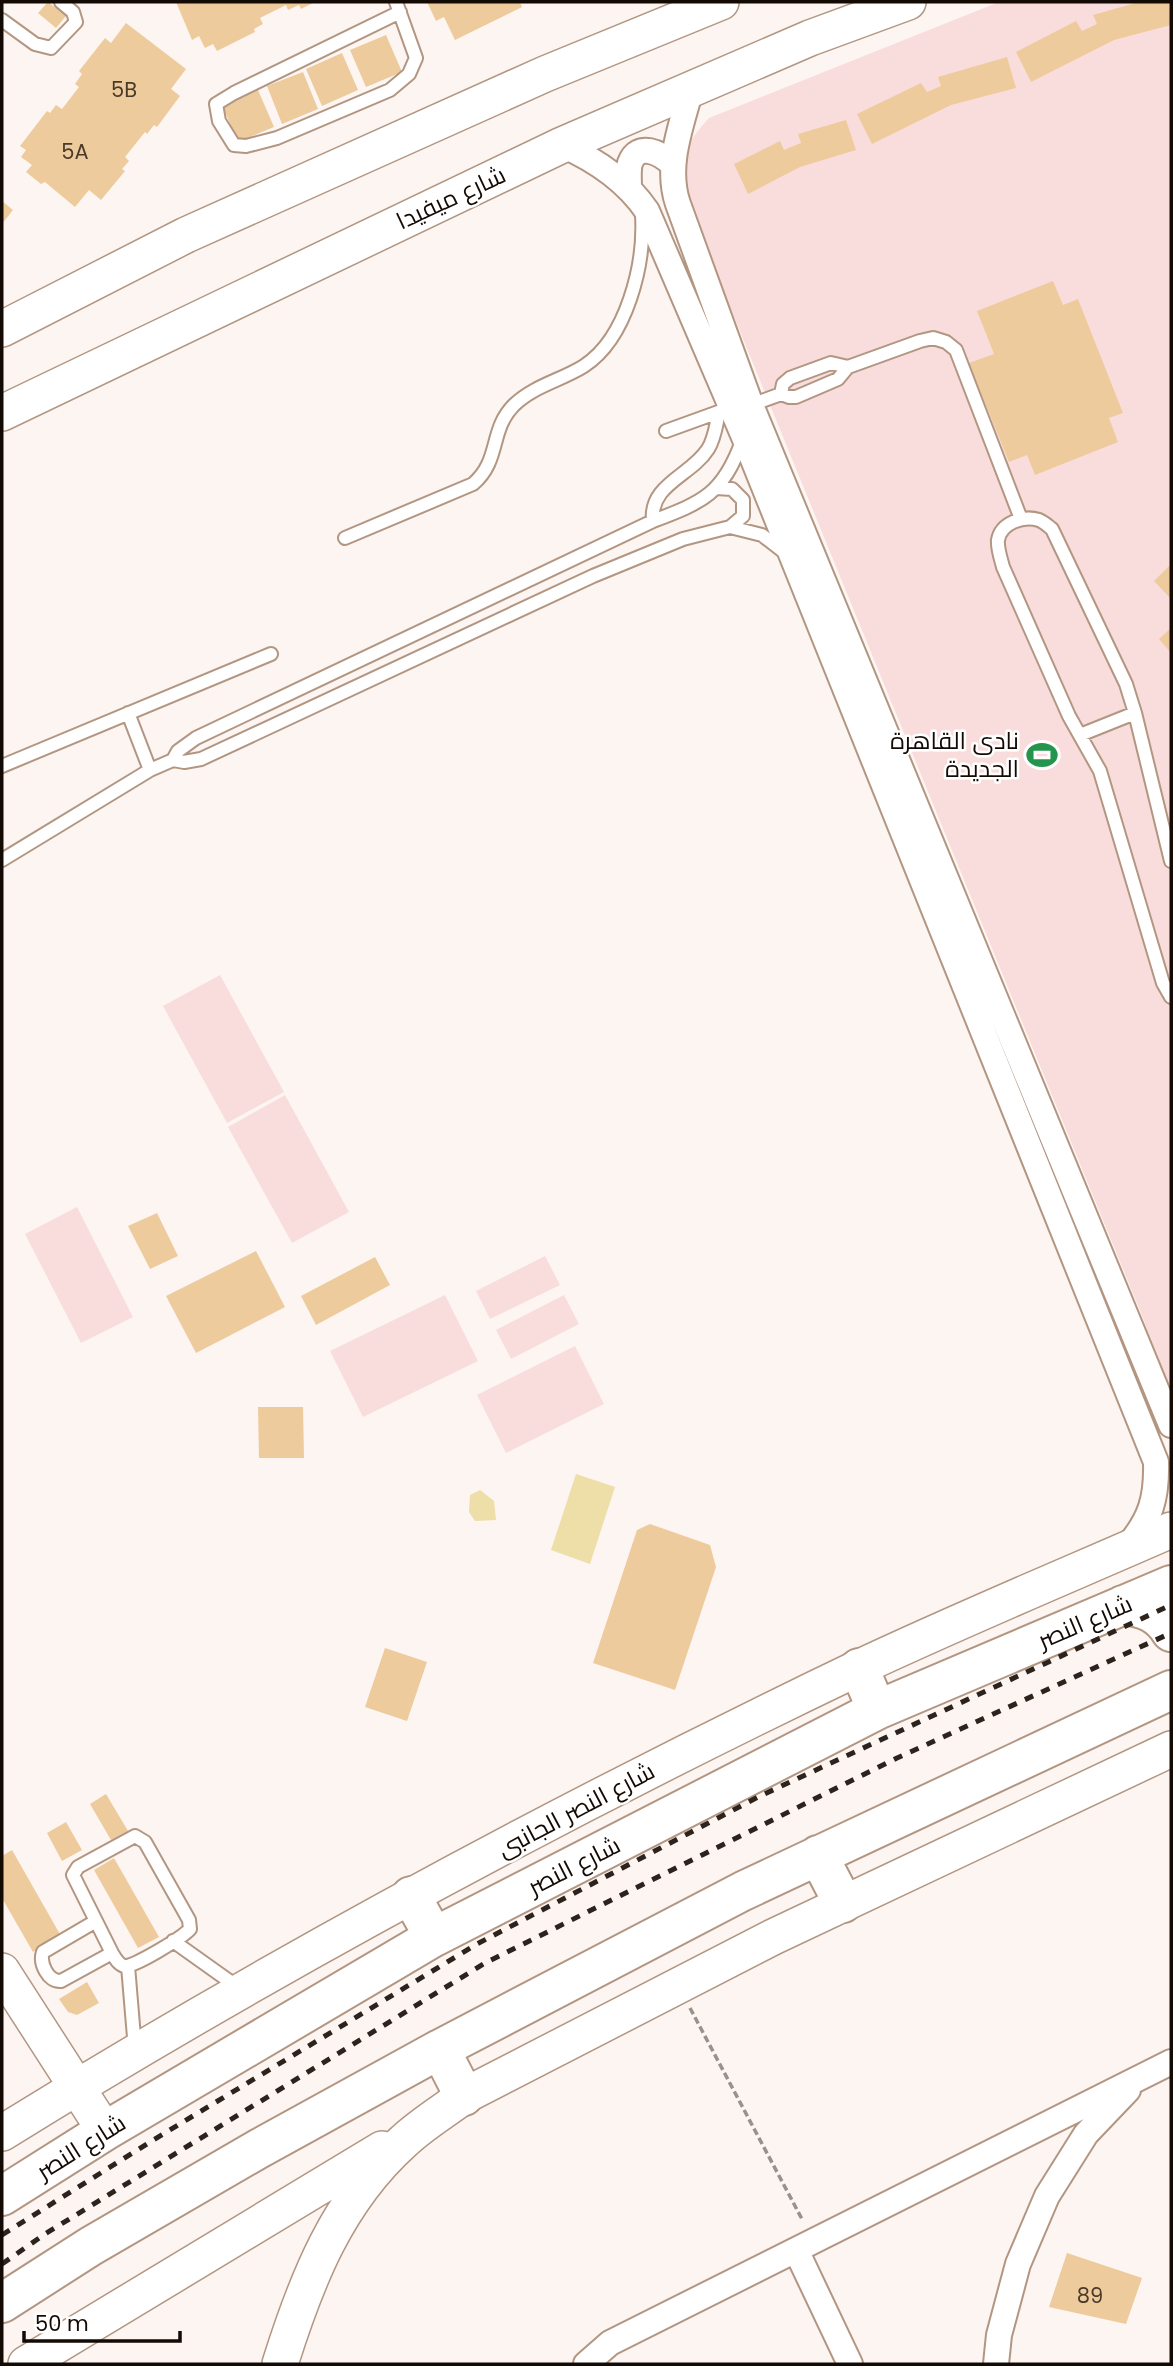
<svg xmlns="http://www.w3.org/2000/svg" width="1173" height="2366" viewBox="0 0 1173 2366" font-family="Poppins,Cairo,sans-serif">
<rect width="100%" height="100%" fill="#fcf5f1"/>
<path fill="#f9dddc" d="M 999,2 L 1171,2 L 1171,1400 L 1143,1318 L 683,192 C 683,153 682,148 709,118 Z
M 220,975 L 284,1092 L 227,1123 L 163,1006 Z
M 285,1095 L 349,1212 L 292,1243 L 228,1127 Z
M 77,1207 L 133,1317 L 81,1343 L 25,1234 Z
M 545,1256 L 560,1285 L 490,1319 L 476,1291 Z
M 445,1295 L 478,1361 L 363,1417 L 330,1351 Z
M 564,1295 L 579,1324 L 511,1359 L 496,1330 Z
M 575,1346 L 604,1404 L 506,1453 L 477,1395 Z"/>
<path fill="#eedea7" d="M 576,1474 L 615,1487 L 590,1564 L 551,1550 Z
M 480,1490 L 494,1501 L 496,1520 L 475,1521 L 469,1512 L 470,1495 Z"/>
<path fill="#eecb9c" d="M 48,2 L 66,16 L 56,28 L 38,13 Z
M 176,2 L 315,2 L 301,9 L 299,5 L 288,10 L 286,5 L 260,18 L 263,24 L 254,29 L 255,32 L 217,51 L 213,44 L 205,48 L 199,36 L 192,40 Z
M 427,2 L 520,2 L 522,7 L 455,40 L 444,17 L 436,21 Z
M 1139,2 L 1169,2 L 1171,25 L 1114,40 L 1031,82 L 1016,52 L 1076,21 L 1082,31 L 1097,24 L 1093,15 Z
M 126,23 L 186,69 L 171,89 L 180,96 L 157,127 L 154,125 L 147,134 L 145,132 L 125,157 L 129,161 L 122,169 L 125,171 L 101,200 L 89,190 L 75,207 L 45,182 L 41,184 L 26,172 L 32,165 L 21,157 L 26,150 L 20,146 L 47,111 L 50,113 L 56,105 L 62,109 L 79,87 L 75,84 L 82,74 L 79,71 L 105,38 L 111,43 Z
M 386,35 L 402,72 L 366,87 L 350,50 Z
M 342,53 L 358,90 L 322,106 L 306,69 Z
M 1007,57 L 1016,88 L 951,105 L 872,144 L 857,114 L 921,83 L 927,92 L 941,86 L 938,77 Z
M 303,72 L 318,109 L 282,124 L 267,86 Z
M 258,90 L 274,127 L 238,142 L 222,105 Z
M 846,120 L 856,150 L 800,167 L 748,194 L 734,164 L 780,141 L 784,150 L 801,143 L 798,134 Z
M 2,201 L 13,210 L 2,224 Z
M 1053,281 L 1063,305 L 1078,299 L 1123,413 L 1109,418 L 1118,442 L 1035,475 L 1027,455 L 1009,462 L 969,363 L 994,354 L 977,311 Z
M 1171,564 L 1171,599 L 1154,581 Z
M 1171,628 L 1171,653 L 1159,639 Z
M 157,1213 L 178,1256 L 150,1269 L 128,1226 Z
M 256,1251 L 285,1307 L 196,1353 L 166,1296 Z
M 375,1257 L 390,1285 L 316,1325 L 301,1296 Z
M 258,1407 L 303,1407 L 304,1458 L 259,1458 Z
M 650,1524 L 710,1545 L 716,1567 L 675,1690 L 593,1663 L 637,1530 Z
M 385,1648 L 427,1662 L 407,1721 L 365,1707 Z
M 106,1794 L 128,1831 L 111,1840 L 90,1804 Z
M 66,1822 L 82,1850 L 62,1861 L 47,1833 Z
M 12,1850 L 61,1936 L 33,1952 L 2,1898 L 2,1856 Z
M 114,1858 L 159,1937 L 138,1948 L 94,1870 Z
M 87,1982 L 99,2003 L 77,2015 L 68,2012 L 59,1999 Z
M 1067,2253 L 1142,2278 L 1126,2324 L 1049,2307 Z"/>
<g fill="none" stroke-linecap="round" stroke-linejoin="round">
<g stroke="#b39682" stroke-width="16">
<path id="lane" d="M 396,2 L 416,58 L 409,74 L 390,90 L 277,138 L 246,146 L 234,145 L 219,121 L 216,104 L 234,93 L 400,12
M 2,20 L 35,44 L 51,48 L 76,22 L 73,12 L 61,2
M 848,367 L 831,363 L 790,378 L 783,384 L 781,394 L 789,397 L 796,397 L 838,379 L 848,367 L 920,341 L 933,338 L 946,342 L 956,350 L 1021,519
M 751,405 L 781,394
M 666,431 L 724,410
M 716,488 L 732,489 L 743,500 L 743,516 L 730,527
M 653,521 C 649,484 691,476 708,449 C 715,438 716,425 719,412
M 345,538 L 473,484 C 501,460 489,430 514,405 C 533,386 562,380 584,366 C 627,338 645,264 642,215
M 128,713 L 150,770
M 1080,735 L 1135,713
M 173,760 L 184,762 L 201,759 L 593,576 L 683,539 L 730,527 L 762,535 L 784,552
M 2,766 L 271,654
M 2,860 L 150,770 L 173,760 L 178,751 L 196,738 L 653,521 C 703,502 723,494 742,441
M 1171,861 L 1135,713 L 1126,684 L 1052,529 C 1048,526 1044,522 1039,520 C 1023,515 1001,523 998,540 C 997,548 1001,559 1003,567 L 1069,716 L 1100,771 L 1163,983 L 1171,997
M 135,1836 L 145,1842 L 189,1920 L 190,1929 C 183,1937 133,1968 124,1966 C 118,1964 115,1958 112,1953 L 73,1875 L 78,1867 Z
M 96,1921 L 43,1952 C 39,1963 48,1982 61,1981 L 112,1953
M 173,1941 L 239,1988
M 128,1966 L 135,2049"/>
</g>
<g stroke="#b39682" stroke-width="28">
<path id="street" d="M 691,89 C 681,127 665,166 678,204 L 751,405 L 1171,1425
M 562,145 C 596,160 626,180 647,211 L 744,437 L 1156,1462 C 1157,1498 1151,1519 1127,1547
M 629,187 C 629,180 628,170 630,163 C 638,141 661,153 672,164
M 796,2250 L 850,2364
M 586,2364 L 610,2343 L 1171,2062
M 996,2364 L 999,2335 L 1018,2264 L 1047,2196 L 1086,2134 L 1128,2090"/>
</g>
<g stroke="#b39682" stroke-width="38">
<path id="secondary" d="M 2,329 L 186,235 L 545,74 L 721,2
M 2,413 L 562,145 L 810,38 L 908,2
M 2,1971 L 105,2131
M 2,2133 C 277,1963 564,1809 856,1669 C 960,1620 1066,1576 1171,1530
M 26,2364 L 382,2149
M 280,2364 C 306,2281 337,2201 404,2141 C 422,2124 444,2111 464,2096 L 773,1937 L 1171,1749"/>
</g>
<g stroke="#b39682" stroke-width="42">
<path id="primary" d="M 1123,1605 C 1144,1607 1160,1614 1171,1632
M 859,1668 L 877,1710
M 818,1855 L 843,1903
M 411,1896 L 434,1937
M 440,2049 L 464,2096
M 2,2196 L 105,2131 L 434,1937 L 877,1710 L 1171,1585
M 2,2303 L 91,2246 L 260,2148 L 440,2049 L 743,1891 L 1171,1690"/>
</g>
<path stroke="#99918c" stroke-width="3.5" stroke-dasharray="7 3.5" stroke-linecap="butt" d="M 690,2008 L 803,2221"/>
<use href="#lane" stroke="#fff" stroke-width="12"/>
<use href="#street" stroke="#fff" stroke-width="24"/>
<use href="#secondary" stroke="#fff" stroke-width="35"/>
<use href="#primary" stroke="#fff" stroke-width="38"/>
<path stroke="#2d231d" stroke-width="5" stroke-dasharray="9 9" stroke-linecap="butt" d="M 2,2235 L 150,2142 L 477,1944 L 760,1796 L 1171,1605
M 2,2264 L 45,2234 L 485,1963 L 897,1758 L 1171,1633"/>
</g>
<defs>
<g id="stadium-bare" transform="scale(2.415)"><path d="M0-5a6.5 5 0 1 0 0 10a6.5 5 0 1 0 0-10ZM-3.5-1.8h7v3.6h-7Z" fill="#25944d" stroke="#fff" stroke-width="2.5" paint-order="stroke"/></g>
</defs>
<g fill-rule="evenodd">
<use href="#stadium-bare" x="1042" y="755"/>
</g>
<g text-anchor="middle" stroke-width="5" stroke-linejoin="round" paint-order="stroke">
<g font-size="21" fill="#4a3a2a">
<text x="124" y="97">5B</text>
<text x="75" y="159">5A</text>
<text x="1090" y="2303">89</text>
</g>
<g font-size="24" fill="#140a04" stroke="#fff">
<text transform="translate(451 198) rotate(-25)" y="8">شارع ميفيدا</text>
<text transform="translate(1085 1622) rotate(-23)" y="8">شارع النصر</text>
<text transform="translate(576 1810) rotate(-28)" y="8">شارع النصر الجانبى</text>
<text transform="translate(574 1866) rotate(-27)" y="8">شارع النصر</text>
<text transform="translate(81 2147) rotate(-32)" y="8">شارع النصر</text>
</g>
<g font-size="24" fill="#140a04" stroke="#fff" text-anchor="end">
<text x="1019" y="749">نادى القاهرة<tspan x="1019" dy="28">الجديدة</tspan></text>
</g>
</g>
<rect width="1173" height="2366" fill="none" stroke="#140a04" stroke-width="7"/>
<path d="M24 2331v10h156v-10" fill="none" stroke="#140a04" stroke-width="3.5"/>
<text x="35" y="2331" font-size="21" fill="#140a04" stroke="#ffffff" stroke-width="5" paint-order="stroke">50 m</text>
</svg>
